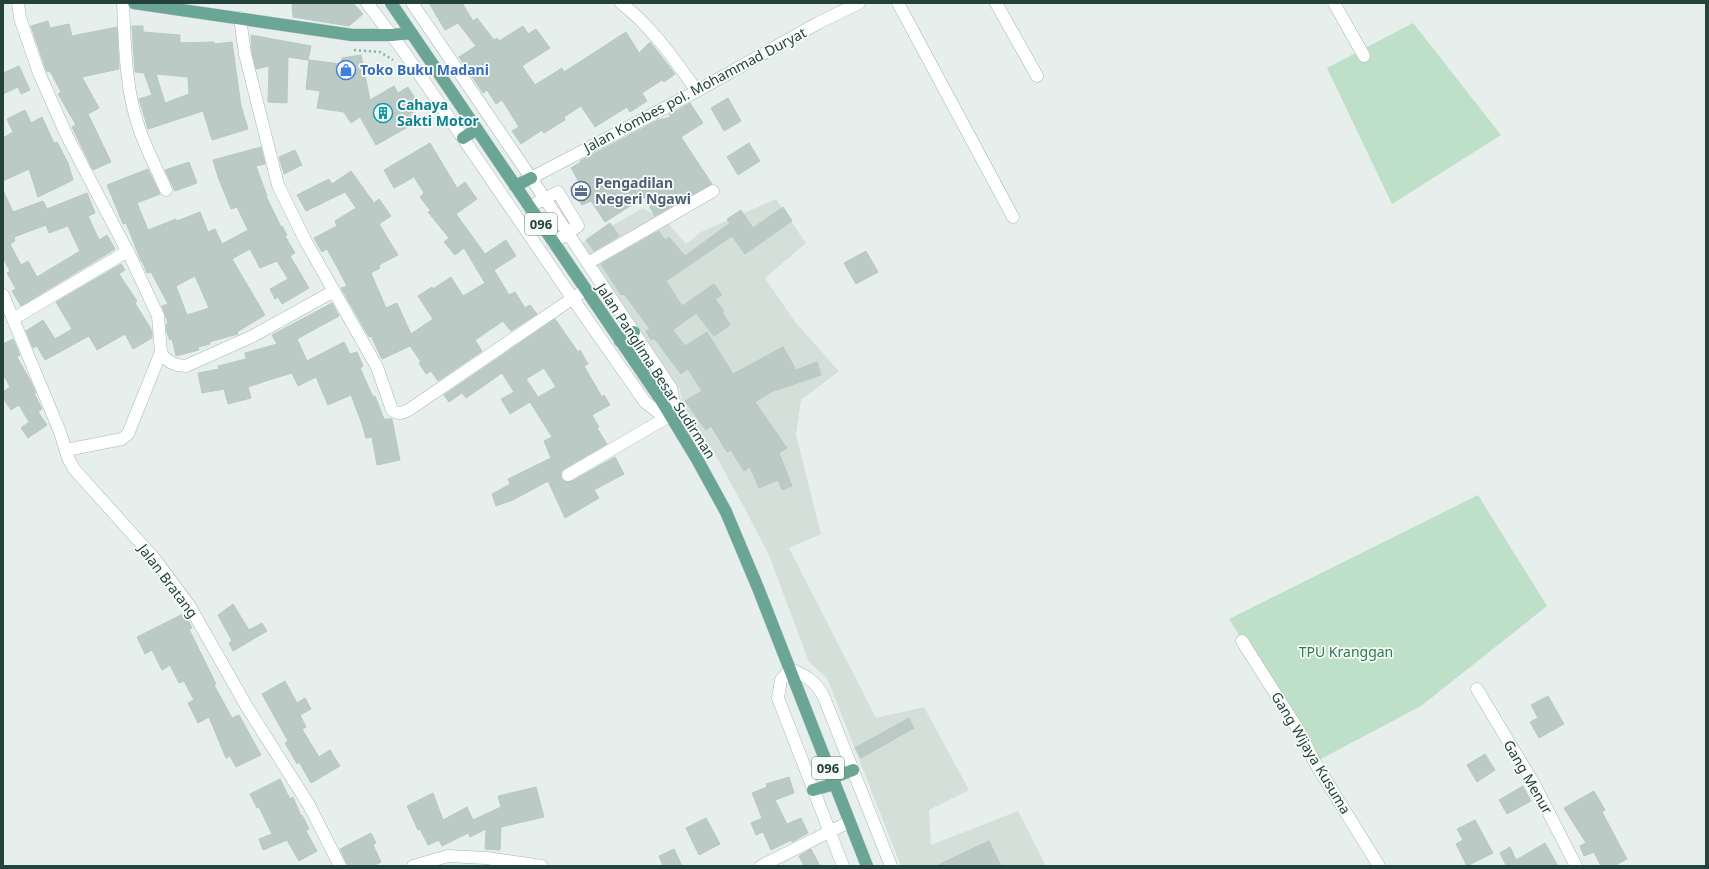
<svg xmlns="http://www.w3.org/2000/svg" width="1709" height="869" viewBox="0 0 1709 869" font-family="'Noto Sans',sans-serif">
<rect width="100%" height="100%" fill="#e6efeb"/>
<path fill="#d4dfda" d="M 776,199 L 806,243 L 765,278 L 795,322 L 839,371 L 801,400 L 796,435 L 821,534 L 789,548 L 876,718 L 924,707 L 969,790 L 929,810 L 931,845 L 1018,811 L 1046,866 L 901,866 L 827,678 L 809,662 L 769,555 L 745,509 L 716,456 L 683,409 L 680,390 L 582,243 L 643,208 L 666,221 L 686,244 L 701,232 Z"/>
<path fill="#bfe0c8" d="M 1413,23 L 1501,135 L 1392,204 L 1327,68 Z
M 1478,495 L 1547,606 L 1421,706 L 1317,761 L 1229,619 Z"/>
<path fill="#bbcac4" stroke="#b8c9c2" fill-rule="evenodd" d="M 292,3 L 353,3 L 363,14 L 349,26 L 293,17 Z
M 429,3 L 462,3 L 473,21 L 477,18 L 494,40 L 497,38 L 499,41 L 523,26 L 528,34 L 536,29 L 550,48 L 522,66 L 535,85 L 562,68 L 564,72 L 626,32 L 639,53 L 650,42 L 675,74 L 664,82 L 662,80 L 642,93 L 647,101 L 630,112 L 627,107 L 595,127 L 581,106 L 564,117 L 565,120 L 544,133 L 542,130 L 521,144 L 512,131 L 519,127 L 502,100 L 496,104 L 487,90 L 483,93 L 459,57 L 476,46 L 458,23 L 445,30 Z
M 48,21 L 50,28 L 69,24 L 72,36 L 117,27 L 119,69 L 82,77 L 99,108 L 88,114 L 111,162 L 93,170 L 72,127 L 76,125 L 58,94 L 61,92 L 50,71 L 47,72 L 46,70 L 31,26 Z
M 132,26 L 143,26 L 143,32 L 180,35 L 180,43 L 214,42 L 214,44 L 232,42 L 241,106 L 248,129 L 212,140 L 203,111 L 148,129 L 139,99 L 152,95 L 144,73 L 135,72 ZM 156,74 L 188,77 L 189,94 L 165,103 Z
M 251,35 L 311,46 L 308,60 L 288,57 L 287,103 L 268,102 L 269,66 L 256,69 L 252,53 Z
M 361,55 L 370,100 L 394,86 L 398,93 L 408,87 L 421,108 L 410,114 L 415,123 L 376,145 L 360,117 L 351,123 L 344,112 L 317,108 L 320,91 L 306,89 L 309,60 L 341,64 L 342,58 Z
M 19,66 L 30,90 L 21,94 L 18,87 L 3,94 L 3,73 Z
M 728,98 L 741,121 L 724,131 L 711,108 Z
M 690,103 L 703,123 L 681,137 L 712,184 L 655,216 L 644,197 L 605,222 L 591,201 L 582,205 L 570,188 L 579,182 L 571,168 L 581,162 L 580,161 L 658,120 L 671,117 L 669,115 Z
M 25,110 L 31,123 L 42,117 L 54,143 L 57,142 L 68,163 L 73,180 L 38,197 L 29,169 L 3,181 L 3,138 L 13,132 L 7,119 Z
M 430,143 L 457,188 L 465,182 L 477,199 L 456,214 L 485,254 L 506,240 L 516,256 L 494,270 L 509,295 L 515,292 L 525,308 L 530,305 L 537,314 L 511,331 L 503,321 L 475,340 L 482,351 L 438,381 L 431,371 L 426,374 L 419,363 L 421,362 L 410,346 L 382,359 L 371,336 L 369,337 L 341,288 L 347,286 L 337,267 L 327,249 L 322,252 L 314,238 L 337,226 L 335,221 L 356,208 L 345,192 L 306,211 L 297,195 L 329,179 L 332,184 L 351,171 L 374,203 L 379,199 L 391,216 L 379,224 L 398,255 L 379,265 L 380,268 L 371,273 L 386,308 L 397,303 L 411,334 L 433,319 L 418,296 L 432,287 L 433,289 L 451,277 L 463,296 L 485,283 L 464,248 L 455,255 L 444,242 L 449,238 L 428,212 L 431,211 L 420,197 L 424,193 L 414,177 L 394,188 L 384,170 Z
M 749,143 L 760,161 L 738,175 L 727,157 Z
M 261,147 L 265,164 L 256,166 L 267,196 L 266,196 L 281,227 L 282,226 L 287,235 L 285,236 L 295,253 L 290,256 L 309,288 L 282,304 L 278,297 L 275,299 L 270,289 L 288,279 L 277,261 L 260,268 L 250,249 L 232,259 L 265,315 L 237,332 L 238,334 L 209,342 L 210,344 L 198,347 L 199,350 L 176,356 L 172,339 L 170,340 L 167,333 L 166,324 L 168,323 L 162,306 L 168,304 L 151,272 L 147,273 L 142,261 L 141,261 L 126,223 L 123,224 L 107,185 L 148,169 L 160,194 L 137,203 L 148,230 L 176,219 L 177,221 L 200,212 L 208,232 L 215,229 L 222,244 L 248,230 L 237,207 L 231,209 L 218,177 L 213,160 ZM 195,276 L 209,308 L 187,315 L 176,286 Z
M 295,150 L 302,165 L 284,174 L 279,157 Z
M 189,162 L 197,183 L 175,191 L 165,170 Z
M 3,190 L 13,212 L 43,201 L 47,209 L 87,193 L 95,213 L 88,216 L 99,240 L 107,235 L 115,249 L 21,306 L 12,291 L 16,289 L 7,273 L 10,271 L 3,258 ZM 46,225 L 49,233 L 68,226 L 80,251 L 37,277 L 28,261 L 21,265 L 10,244 L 15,241 L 14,237 Z
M 783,207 L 792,221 L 745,254 L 732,236 L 666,281 L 682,306 L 714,284 L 722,295 L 715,299 L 724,311 L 722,312 L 730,325 L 714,336 L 696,313 L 673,330 L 685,346 L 707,332 L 733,374 L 783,347 L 796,370 L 817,362 L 821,375 L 771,392 L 755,402 L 787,448 L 779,453 L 792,486 L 782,490 L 778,480 L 759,488 L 750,467 L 744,471 L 731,450 L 727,452 L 711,426 L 706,430 L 685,401 L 702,391 L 688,369 L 681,374 L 654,338 L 651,340 L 646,331 L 650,329 L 624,294 L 621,295 L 601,264 L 659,231 L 665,240 L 669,237 L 685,256 L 730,223 L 727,219 L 741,210 L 753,228 Z
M 610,223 L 619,236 L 594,251 L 586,240 Z
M 866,251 L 878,272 L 856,284 L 844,263 Z
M 121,264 L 125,270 L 119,274 L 137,301 L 135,303 L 152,331 L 152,338 L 133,349 L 125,334 L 97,350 L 89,336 L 45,360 L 37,346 L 33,348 L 26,331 L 43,320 L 55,339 L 72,329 L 56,302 Z
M 332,303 L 339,316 L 297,339 L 307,361 L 344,342 L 350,354 L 357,352 L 363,366 L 360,368 L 373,397 L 375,396 L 384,419 L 392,419 L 400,460 L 377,465 L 372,437 L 366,438 L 362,424 L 351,395 L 328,405 L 316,377 L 298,386 L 292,373 L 269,380 L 248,387 L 251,398 L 228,404 L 224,389 L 202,393 L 198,373 L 219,369 L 218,366 L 246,359 L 245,353 L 277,344 L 272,335 Z
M 555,319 L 578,352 L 580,350 L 588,364 L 584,366 L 602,397 L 604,395 L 610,405 L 592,415 L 599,427 L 597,428 L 607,444 L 564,469 L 561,472 L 561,478 L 565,482 L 572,481 L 615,457 L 624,474 L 594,490 L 599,498 L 565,518 L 548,481 L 513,500 L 496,506 L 492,494 L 510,484 L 508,479 L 551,458 L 544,441 L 552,437 L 530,402 L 510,414 L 501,399 L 514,392 L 502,373 L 466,398 L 462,393 L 449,402 L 444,395 ZM 544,368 L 556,387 L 538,397 L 526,379 Z
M 13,339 L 20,355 L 17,357 L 30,380 L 36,393 L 34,393 L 42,409 L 38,412 L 47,425 L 28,438 L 21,428 L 29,422 L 19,405 L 11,410 L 3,398 L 3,392 L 10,387 L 3,374 L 3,344 Z
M 233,604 L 249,630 L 262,623 L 267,631 L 233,651 L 229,643 L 232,641 L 218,615 Z
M 185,613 L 192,628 L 189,629 L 216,684 L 214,685 L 232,718 L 239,715 L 261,755 L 236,767 L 230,756 L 226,758 L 209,717 L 198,723 L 188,703 L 194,700 L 184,681 L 179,683 L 170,665 L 162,670 L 152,650 L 145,654 L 137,637 Z
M 285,681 L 297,703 L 305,698 L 311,709 L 300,715 L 306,727 L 302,729 L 319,757 L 330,750 L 340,766 L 311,783 L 299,762 L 297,764 L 285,743 L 288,741 L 262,694 Z
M 1548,696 L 1564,724 L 1539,738 L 1530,722 L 1538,718 L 1531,705 Z
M 909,718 L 914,728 L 861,758 L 855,748 Z
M 1485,754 L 1495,770 L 1477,782 L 1467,765 Z
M 789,777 L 794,793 L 775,800 L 787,824 L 801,818 L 808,833 L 792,842 L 791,840 L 771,850 L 763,832 L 756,835 L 751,823 L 762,818 L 752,793 L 767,787 L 766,784 Z
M 280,779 L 290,799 L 293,797 L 301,816 L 302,815 L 309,829 L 306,831 L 317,851 L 299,861 L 287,840 L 263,850 L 259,839 L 272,834 L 259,807 L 257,808 L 250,794 Z
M 1523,786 L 1531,801 L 1507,814 L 1499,800 Z
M 536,787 L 544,817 L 501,827 L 500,850 L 485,849 L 486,829 L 470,837 L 468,833 L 442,846 L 439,840 L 428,845 L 420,829 L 418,830 L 407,806 L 433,793 L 443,820 L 467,807 L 473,820 L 501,807 L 498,796 Z
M 1594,791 L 1605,810 L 1602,812 L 1627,859 L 1614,866 L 1601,866 L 1594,852 L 1584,856 L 1580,846 L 1586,843 L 1564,808 Z
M 706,818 L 720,844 L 699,855 L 686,828 Z
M 1475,820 L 1493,853 L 1467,866 L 1456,844 L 1463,840 L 1457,829 Z
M 371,833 L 376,843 L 373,845 L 381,862 L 373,866 L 348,866 L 340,849 Z
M 989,841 L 1001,866 L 936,866 L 976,847 Z
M 1545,843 L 1558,866 L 1505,866 L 1506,865 L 1500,853 L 1510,847 L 1516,860 Z
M 674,849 L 682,866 L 663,866 L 659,856 Z
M 811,849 L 820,866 L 804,866 L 799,856 Z"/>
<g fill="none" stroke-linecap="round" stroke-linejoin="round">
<g stroke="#a8b8b2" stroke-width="13">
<path id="minor" d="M 18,3 L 20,18 L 39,73 L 67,136 L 131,258 L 158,316 L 161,352 L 164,357 L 170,362 L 177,365 L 186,366 L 253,336 L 334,291
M 123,3 C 125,44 125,88 139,128 C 146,149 157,169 166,190
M 367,3 L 402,49 L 573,299 L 645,402 L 663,416 L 671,415
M 412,3 L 531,178 L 671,388 L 675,406 L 671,415 L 568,475
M 621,3 C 652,27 674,59 697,91
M 898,3 L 1013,217
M 996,3 L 1037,76
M 1334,3 L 1364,56
M 240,18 L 245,54 L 278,185 L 305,240 L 377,367 L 392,410 C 399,415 403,413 410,409 L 585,290
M 531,178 L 697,91 L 818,23 L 859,3
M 529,207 L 558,192 L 578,226 L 553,243
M 588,263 L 713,191
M 3,295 L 60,432 L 68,458 L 74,469 L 154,558 L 189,605 L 247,707 L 309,805 L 340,866
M 13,319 L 128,251
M 66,450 L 122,439 L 128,434 L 161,352
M 1242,641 L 1299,731 L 1314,761 L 1379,866
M 1477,689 L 1534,784 L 1576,866
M 413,866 L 448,856 L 486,858 L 542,866
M 761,866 L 849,822
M 843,866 L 778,698 L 781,680 L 790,669 C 805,675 814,680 823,695 L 891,866"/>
</g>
<g stroke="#c2cac8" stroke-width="13">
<path id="major" d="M 134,3 L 352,35 L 392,35 L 411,33
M 391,3 L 661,400 L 698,461 L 726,512 L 758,588 L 867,866
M 463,138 L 477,129
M 515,186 L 531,178
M 620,341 L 634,332
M 832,778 L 853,770
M 813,790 L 834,784"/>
</g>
<path stroke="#86b3a5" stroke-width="2.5" stroke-dasharray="2 3" stroke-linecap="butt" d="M 354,50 L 380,52 L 393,60"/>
<use href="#minor" stroke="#fff" stroke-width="12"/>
<use href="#major" stroke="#6aa596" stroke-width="12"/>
</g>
<defs>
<g id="shop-ring" transform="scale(1)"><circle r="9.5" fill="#f7fbf9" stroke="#3f7fe0" stroke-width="1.5"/><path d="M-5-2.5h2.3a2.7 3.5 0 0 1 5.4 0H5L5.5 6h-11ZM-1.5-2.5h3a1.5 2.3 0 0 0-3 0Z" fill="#3f7fe0"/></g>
<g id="building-ring" transform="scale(1)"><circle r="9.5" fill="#f7fbf9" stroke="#0f9aa8" stroke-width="1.5"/><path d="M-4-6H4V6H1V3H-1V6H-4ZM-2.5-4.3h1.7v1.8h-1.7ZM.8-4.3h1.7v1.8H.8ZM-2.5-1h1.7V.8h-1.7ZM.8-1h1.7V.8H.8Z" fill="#0f9aa8"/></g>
<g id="office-ring" transform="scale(1)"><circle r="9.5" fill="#f7fbf9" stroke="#5c6f8a" stroke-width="1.5"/><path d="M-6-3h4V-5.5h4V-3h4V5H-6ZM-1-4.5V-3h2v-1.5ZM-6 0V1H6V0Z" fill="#5c6f8a"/></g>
</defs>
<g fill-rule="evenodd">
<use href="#shop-ring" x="346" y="70"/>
<use href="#building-ring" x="383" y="113"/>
<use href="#office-ring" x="581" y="191"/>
</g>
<g text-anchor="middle" stroke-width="3.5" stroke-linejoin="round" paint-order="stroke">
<g fill="#f7fbf9" stroke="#637a73" stroke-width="1">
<rect x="525" y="213" width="32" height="22" rx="3"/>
<rect x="812" y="757" width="32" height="22" rx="3"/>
</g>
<g font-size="13" font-weight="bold" fill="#24423a">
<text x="541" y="229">096</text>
<text x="828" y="773">096</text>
</g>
<g font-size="14" font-weight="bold" fill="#366cbe" stroke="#f7fbf9" text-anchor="start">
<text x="360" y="75">Toko Buku Madani</text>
</g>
<g font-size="14" fill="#24423a" stroke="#f7fbf9">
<text transform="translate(695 90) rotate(-28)" y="5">Jalan Kombes pol. Mohammad Duryat</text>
<text transform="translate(656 371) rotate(57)" y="5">Jalan Panglima Besar Sudirman</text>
<text transform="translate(168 581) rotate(53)" y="5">Jalan Bratang</text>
<text transform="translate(1311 753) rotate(59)" y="5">Gang Wijaya Kusuma</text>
<text transform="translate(1528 777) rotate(60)" y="5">Gang Menur</text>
</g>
<g font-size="14" font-weight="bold" fill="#0d838f" stroke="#f7fbf9" text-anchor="start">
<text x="397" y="110">Cahaya<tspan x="397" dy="16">Sakti Motor</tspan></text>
</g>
<g font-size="14" font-weight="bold" fill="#4e5e75" stroke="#f7fbf9" text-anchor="start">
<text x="595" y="188">Pengadilan<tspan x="595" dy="16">Negeri Ngawi</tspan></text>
</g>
<g font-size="14" fill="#2d7a4b" stroke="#f7fbf9">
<text x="1346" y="657">TPU Kranggan</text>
</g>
</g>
<rect width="1709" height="869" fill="none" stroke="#24423a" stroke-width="8"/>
</svg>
